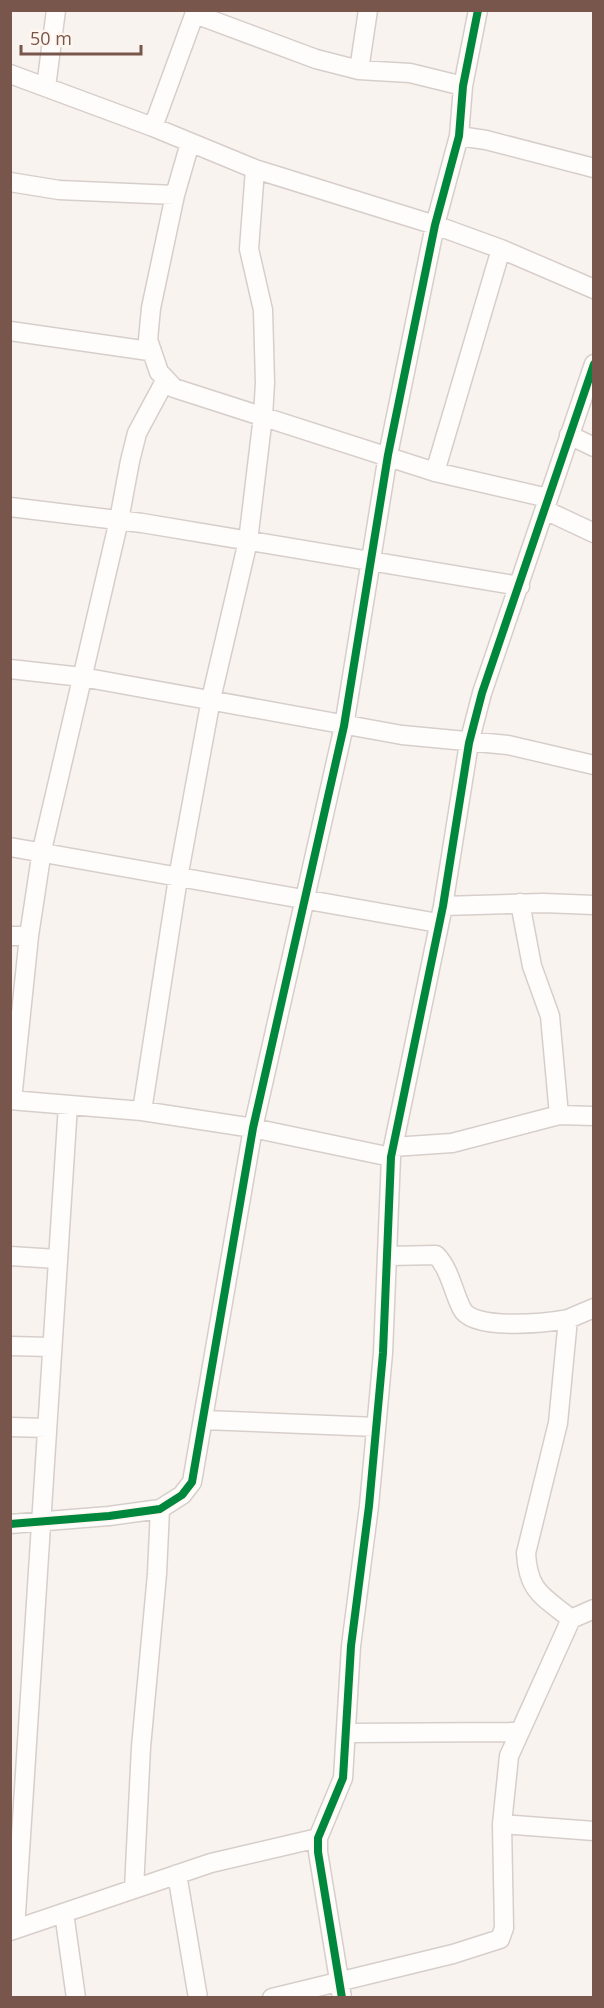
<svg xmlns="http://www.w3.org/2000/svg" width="604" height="2008" viewBox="0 0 604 2008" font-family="'Open Sans',sans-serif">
<rect width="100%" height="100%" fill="#f8f3ee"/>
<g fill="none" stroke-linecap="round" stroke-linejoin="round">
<g stroke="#d7ceca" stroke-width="21">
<path id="street" d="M 195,14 L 316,59 L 359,70 L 410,73 L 463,86
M 359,70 L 368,10
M 10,74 L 153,127 L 255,169 L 435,225 L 501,249 L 594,289
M 46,87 L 56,10
M 153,127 L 196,10
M 459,136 L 486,140 L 594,168
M 190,143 L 175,195 L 151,308 L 148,340 L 159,372 L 174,388 L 435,472 L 548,498
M 10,182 L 59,190 L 175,195
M 10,331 L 149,351
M 569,435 L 594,447
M 435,472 L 501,249
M 10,507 L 142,523 L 520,586
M 545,510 L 594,533
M 10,669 L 82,677 L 402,735 L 508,745 L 594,765
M 10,847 L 438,923
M 443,906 L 543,903 L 594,905
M 10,936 L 29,936
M 10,1100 L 142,1111 L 253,1128 L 391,1157
M 12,1100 L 29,936 L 42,850 L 119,520 L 130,461 L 137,433 L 165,381
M 142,1111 L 178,878 L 211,699 L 248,541 L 263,416 L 265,383 L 263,310 L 249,249 L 255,169
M 559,1115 L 594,1116
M 393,1147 L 452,1143 L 559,1115 L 550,1016 L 532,966 L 520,903
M 10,1256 L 57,1259
M 388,1256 L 436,1255 C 450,1269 453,1292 462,1309 C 473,1331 546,1323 568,1319 L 558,1423 L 526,1553 C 528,1592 543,1596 571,1619
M 568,1319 L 594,1308
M 10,1346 L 50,1347
M 204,1420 L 376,1427
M 10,1427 L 47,1428
M 10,1524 L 109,1516 L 160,1509 L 182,1495 L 192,1482 L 253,1128 L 344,726 L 388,455 L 435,225 L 459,136 L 463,86 L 478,10
M 346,1733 L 518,1732
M 502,1824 L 594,1831
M 177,1874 L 198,1998
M 134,1889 L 141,1747 L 157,1574 L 160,1509
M 64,1913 L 76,1998
M 15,1929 C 34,1655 49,1380 68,1105
M 10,1931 L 211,1863 L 318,1838
M 272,1998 L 453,1954 L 500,1939 L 504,1928 L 502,1824 L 509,1756 L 571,1619 L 594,1609
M 342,1998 L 318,1852 L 318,1838 L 343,1778 L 351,1646 L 369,1506 L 383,1353 L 391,1157 L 443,906 L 469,743 L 482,693 L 594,364"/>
</g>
<use href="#street" stroke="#fefdfc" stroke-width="18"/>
<g stroke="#fff7ef" stroke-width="11">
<path id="cycleway" d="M 10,1524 L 109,1516 L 160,1509 L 182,1495 L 192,1482 L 253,1128 L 344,726 L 388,455 L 435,225 L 459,136 L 463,86 L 478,10
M 342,1998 L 318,1852 L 318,1838 L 343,1778 L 351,1646 L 369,1506 L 383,1353 L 391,1157 L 443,906 L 469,743 L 482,693 L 594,364"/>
</g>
<use href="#cycleway" stroke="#00873e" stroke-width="8"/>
</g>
<rect width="604" height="2008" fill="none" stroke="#78564c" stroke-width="24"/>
<path d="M21 45v9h120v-9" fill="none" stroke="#78564c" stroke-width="3"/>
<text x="30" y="45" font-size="18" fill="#78564c" stroke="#fff7ef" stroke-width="4.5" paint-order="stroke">50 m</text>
</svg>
